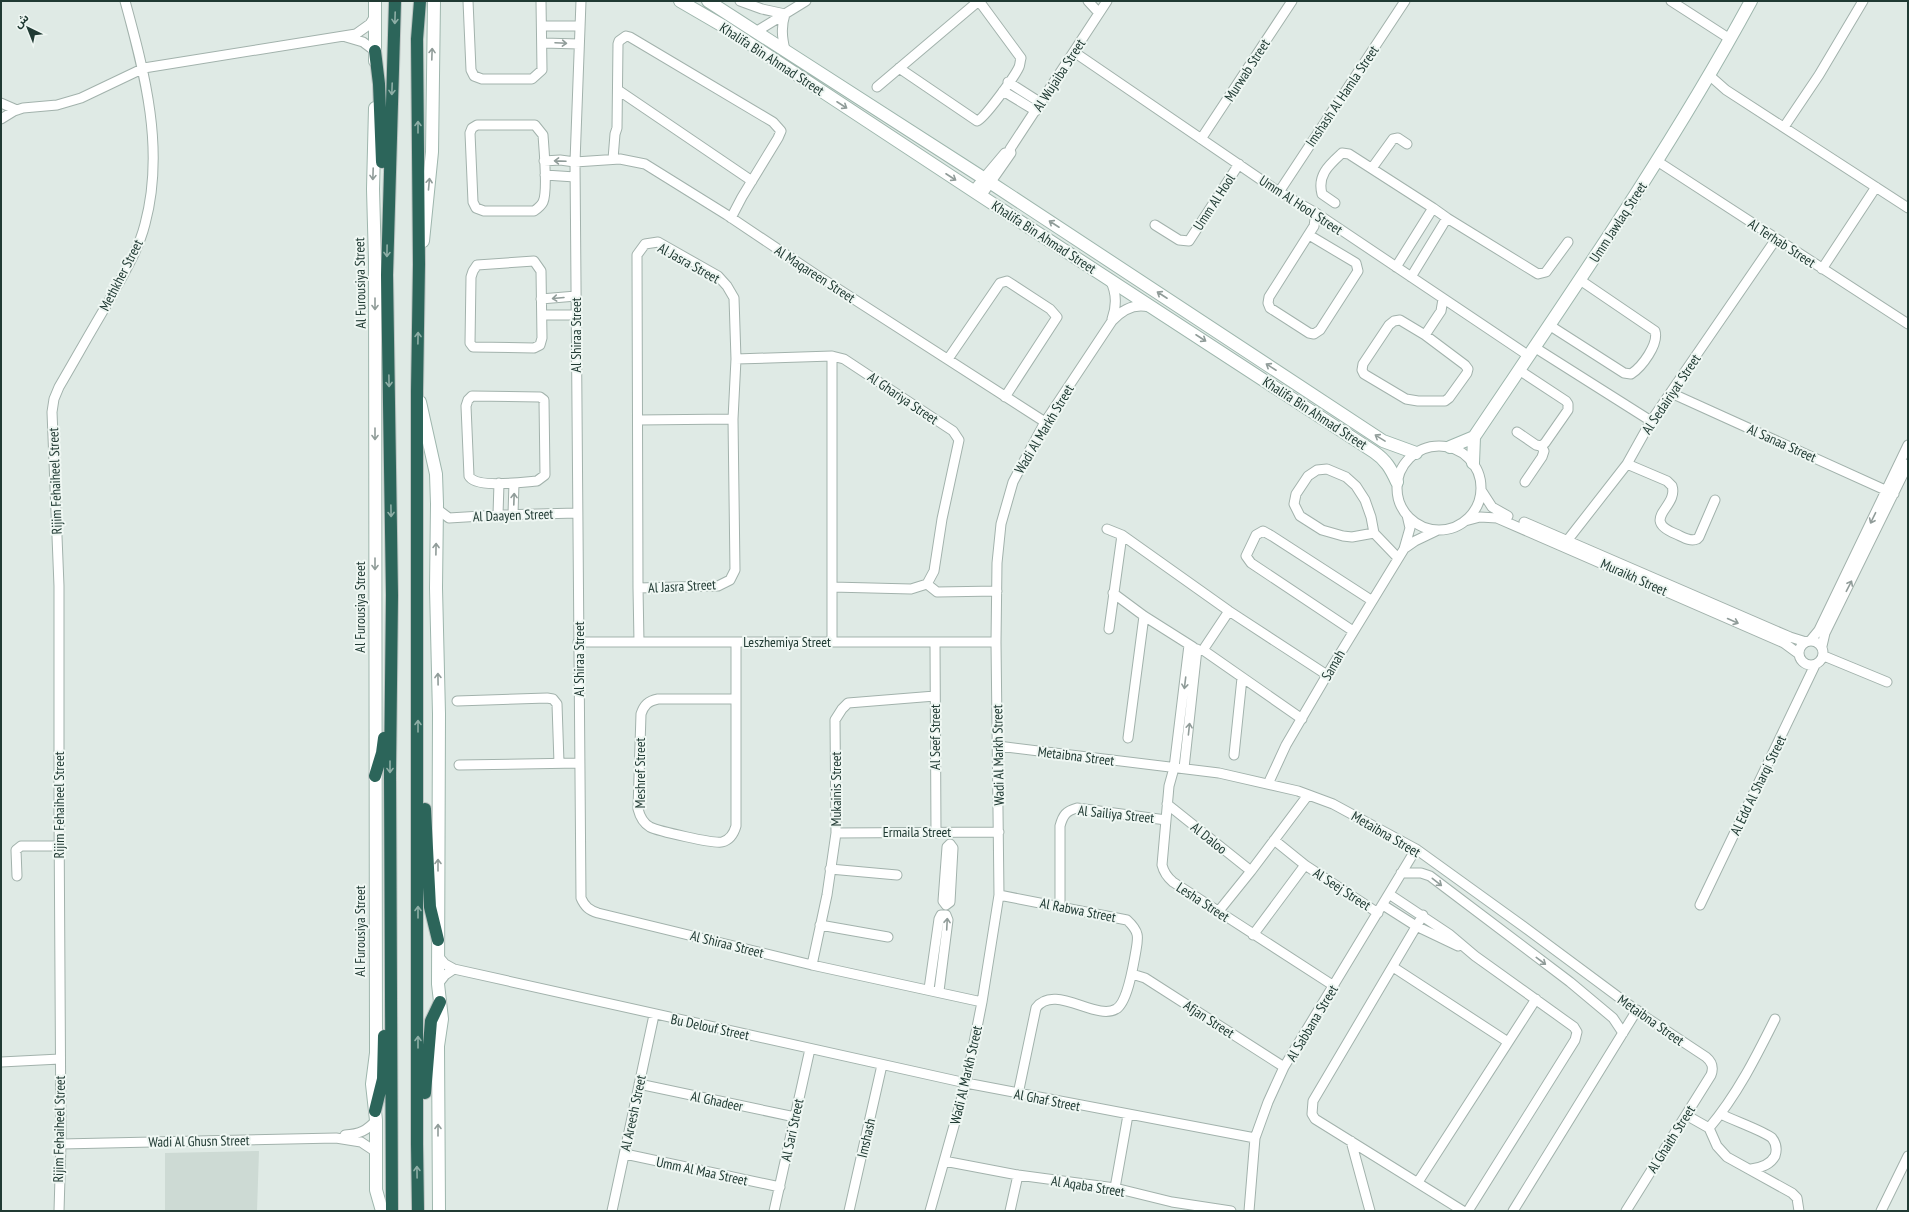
<svg xmlns="http://www.w3.org/2000/svg" width="1909" height="1212" viewBox="0 0 1909 1212" font-family="'PT Sans Narrow','Noto Sans Arabic',sans-serif">
<rect width="100%" height="100%" fill="#dfeae5"/>
<path fill="#cddad4" d="M 259,1151 L 257,1211 L 165,1211 L 165,1153 Z"/>
<g fill="none" stroke-linecap="round" stroke-linejoin="round">
<g stroke="#a2b2ac" stroke-width="11">
<path id="street" d="M 468,1 L 471,70 L 474,76 L 482,79 L 532,79 L 542,70 L 541,1
M 581,1 L 575,162 L 581,898 C 585,907 589,910 598,913 L 812,965 L 982,1002
M 740,1 L 762,9 L 785,14
M 1088,1 L 1099,13
M 1671,1 L 1730,39
M 542,26 L 579,26
M 757,31 L 806,1
M 346,37 L 363,42 L 375,51
M 543,43 L 579,44
M 785,50 C 782,37 781,27 785,14
M 1074,52 L 1279,192 L 1316,213 L 1529,356
M 1709,75 L 1726,90 L 1908,208
M 1008,82 L 1041,103
M 877,87 L 975,4 L 978,3 L 982,5 L 1021,58 C 1020,61 1020,65 1019,67 C 1015,76 984,119 977,121 L 899,68
M 618,90 L 752,181
M 1003,91 L 1036,111
M 1,103 L 17,110
M 1,119 L 14,111 L 23,108 L 57,105 L 81,98 L 144,68 L 356,34 L 370,24 L 375,16
M 477,125 L 535,125 L 543,135 C 544,149 548,192 543,202 C 541,206 537,209 534,211 L 484,211 L 476,208 L 473,202 L 470,133 L 472,128 Z
M 1784,127 L 1819,75 L 1863,1
M 1201,139 L 1292,1
M 613,159 L 615,134 L 617,128 L 618,44 L 619,41 L 626,36 L 630,37 L 773,122 L 781,131 L 778,138 L 742,197 L 731,218
M 544,161 L 560,160 L 575,162 L 620,159 L 645,164 L 727,215 L 818,276 L 1045,422
M 1657,161 L 1908,324
M 1372,168 L 1393,139 L 1398,138 L 1407,144
M 545,175 L 575,177
M 973,191 L 1005,153
M 1279,192 L 1405,1
M 981,196 L 1011,153 L 1010,149 L 1107,1
M 1335,203 L 1322,194 C 1317,175 1329,165 1342,153 L 1349,154 L 1433,208
M 1447,218 L 1538,274 L 1546,272 L 1568,242
M 1155,225 L 1179,240 L 1189,241 L 1239,164
M 1309,235 L 1356,263 L 1358,271 L 1320,330 L 1314,334 L 1309,333 L 1270,308 L 1268,303 L 1269,297 L 1314,226 L 1316,213
M 534,261 L 541,271 L 542,338 L 540,345 L 534,348 L 473,347 L 470,343 L 471,277 L 473,271 L 477,265 Z
M 1396,267 L 1433,208 L 1447,218 L 1411,277
M 1822,269 L 1876,187
M 1110,280 C 1117,293 1117,305 1112,319
M 541,299 L 576,296
M 542,315 L 576,315
M 1549,325 L 1624,373 L 1631,374 C 1642,367 1659,344 1655,331 L 1580,280
M 1425,335 L 1465,365 L 1468,369 L 1467,373 L 1449,398 L 1445,401 L 1418,401 L 1406,399 L 1364,374 L 1362,370 L 1363,364 L 1389,325 L 1394,321 L 1400,320 L 1425,335 L 1441,311 L 1443,299
M 1534,347 L 1651,421
M 736,359 L 832,356 L 844,359 L 953,431 L 959,440 L 942,519 L 934,571 L 927,584 L 911,589 L 832,587
M 948,359 L 1000,283 L 1007,281 L 1050,309 L 1057,317 L 1005,397
M 1671,393 L 1894,494
M 472,396 L 540,397 L 544,400 L 545,475 L 537,481 C 523,482 476,489 469,476 L 466,406 L 468,400 Z
M 638,420 L 733,419
M 1517,432 L 1536,445 L 1541,446 L 1545,443 L 1568,410 L 1568,404 L 1566,401 L 1519,370
M1397 488a42 42 0 1 1 84 0a42 42 0 1 1-84 0Z
M 1627,464 L 1667,481 L 1672,486 C 1679,507 1639,519 1676,534 C 1683,537 1690,542 1697,539 L 1699,537 L 1715,500
M 1525,482 L 1542,457 L 1544,451 L 1541,446
M 1481,490 L 1492,507 L 1508,516
M 437,509 L 449,518 L 498,515 L 577,513
M 513,514 L 514,483
M 498,515 L 499,483
M 1465,521 L 1480,517 L 1497,518 L 1784,643 L 1799,654
M 1524,522 L 1790,637 L 1806,642
M 1107,529 L 1122,535 L 1229,611 L 1327,675
M 1374,533 L 1352,537 L 1343,536 L 1322,530 L 1300,516 L 1294,504 L 1296,494 L 1308,476 L 1317,470 L 1327,469 L 1346,477 L 1356,486 L 1365,500 L 1371,517 L 1374,533 L 1398,558
M 1563,546 L 1627,464 L 1651,421 L 1776,239
M 1405,548 L 1415,541 L 1438,530
M 927,584 L 937,592 L 997,591
M 638,588 L 718,586 L 730,580 L 735,570 L 733,419 L 736,359 L 734,298 L 727,286 L 718,276 L 658,242 L 645,244 L 637,255 L 638,588 L 639,642
M 1113,593 L 1144,616 L 1193,647
M 1229,611 L 1203,650 L 1302,719
M 1109,629 L 1122,535
M 1353,631 L 1251,563 L 1246,556 L 1256,535 L 1263,531 L 1272,536 L 1371,600
M1799 653a12 12 0 1 1 24 0a12 12 0 1 1-24 0Z
M 1810,641 L 1819,630 L 1908,445
M 578,642 L 996,642
M 832,642 L 832,356
M 935,642 L 936,833
M 1189,645 L 1174,768 L 1169,786 L 1162,865 C 1164,873 1167,877 1173,882 L 1334,986
M 1822,646 L 1825,633 L 1908,464
M 1824,656 L 1887,682
M 736,699 L 658,699 C 648,701 644,705 641,714 L 638,809 C 640,817 643,823 650,827 C 658,831 714,844 722,842 C 730,840 734,833 736,826 L 736,642
M 457,701 L 547,698 L 553,699 L 557,704 L 559,763
M 1128,738 L 1144,616
M 998,746 L 1219,773 L 1298,791 L 1333,804 L 1416,849 L 1520,924 L 1644,1016 L 1706,1057 C 1712,1062 1714,1067 1711,1075 L 1626,1211
M 1234,755 L 1242,678
M 459,765 L 579,763
M 1184,768 L 1197,649
M 1268,784 L 1286,745 L 1327,675 L 1404,549 L 1410,528 L 1407,515
M 1167,804 L 1251,871
M 836,833 L 999,832
M 1274,840 L 1305,865 L 1378,913
M 950,844 L 953,848 L 950,902 L 946,905 L 943,901 L 947,847 Z
M 830,869 L 897,875
M 1401,873 L 1421,873 L 1430,876 L 1570,982 L 1613,1018 L 1623,1033
M 17,876 L 16,850 L 21,846 L 59,846
M 1389,894 L 1449,934 L 1475,956 L 1574,1027 L 1577,1032 L 1575,1040 L 1468,1211
M 999,895 L 1127,920 C 1141,933 1138,938 1135,956 C 1133,967 1127,1003 1116,1009 C 1096,1021 1054,983 1036,1008 L 1018,1094
M 1383,905 L 1416,926 L 1458,946
M 1700,905 L 1815,665
M 1060,906 L 1060,826 C 1063,815 1066,811 1077,808 L 1166,820
M 1218,912 L 1251,871 L 1308,795
M 1423,915 L 1313,1101 L 1312,1114 L 1315,1119 L 1463,1211
M 820,925 L 888,937
M 1253,935 L 1305,865
M 438,956 L 445,964 L 454,969 L 966,1083 L 1255,1138
M 812,965 L 827,895 L 836,833 L 835,720 L 842,709 L 848,703 L 935,696
M 1393,967 L 1508,1042
M 1132,974 L 1145,978 L 1284,1067
M 438,984 L 445,975 L 454,969
M 929,989 L 939,919 L 941,915 L 946,915 L 948,920 L 939,991
M 1,1062 L 60,1059
M 639,1084 L 795,1117
M 1721,1114 C 1732,1120 1764,1131 1772,1138 C 1776,1143 1777,1150 1775,1156 C 1770,1165 1760,1168 1751,1169
M 1686,1115 L 1709,1128 L 1717,1146 L 1727,1157 L 1792,1193 L 1797,1198 L 1799,1211
M 1709,1128 C 1737,1095 1756,1057 1775,1019
M 345,1135 C 359,1134 367,1131 376,1120
M 1351,1141 L 1370,1211
M 61,1144 L 336,1138 L 361,1142 L 376,1152
M 625,1154 L 780,1187
M 944,1161 L 1018,1175 L 1115,1188 L 1172,1202 L 1231,1211
M 1418,1182 L 1536,999
M 1115,1188 L 1128,1115
M 59,1211 L 61,1144 L 59,813 L 59,586 L 52,412 L 54,399 L 59,387 C 76,358 92,329 109,301 C 122,276 138,252 145,224 C 165,150 145,74 125,1
M 612,1211 L 654,1015
M 774,1211 L 810,1049
M 849,1211 L 882,1065
M 930,1211 L 966,1083 L 982,1002 L 999,895 L 996,642 L 997,563 L 1001,524 L 1013,482 L 1024,461 L 1045,422 L 1112,321 C 1122,310 1134,303 1149,307
M 1010,1211 L 1018,1175
M 1249,1211 L 1255,1138 L 1268,1102 L 1284,1067 L 1416,849
M 1513,1211 L 1637,1010
M 1881,1211 L 1908,1156"/>
</g>
<g stroke="#9eb6ad" stroke-width="14">
<path id="secondary" d="M 680,1 L 723,26 L 981,196 L 1374,452 C 1386,460 1391,469 1397,482
M 708,1 L 991,183 L 1383,441 L 1416,453
M 375,61 L 375,1
M 375,108 L 373,189 L 375,262 L 376,1053 L 372,1084 L 376,1120 L 376,1190 L 382,1211
M 423,241 L 432,152 L 434,1
M 420,402 L 436,474 L 437,504 L 436,588 L 439,714 L 438,984 L 442,1019 L 438,1046 L 439,1211
M 1450,447 L 1474,437
M 1473,463 L 1474,437 C 1570,294 1669,152 1751,1"/>
</g>
<g stroke="#bcc4c2" stroke-width="14">
<path id="highway" d="M 375,51 L 379,84 L 382,162
M 375,776 L 382,753 L 384,738
M 425,809 L 430,907 L 438,940
M 425,1093 L 431,1021 L 440,1002
M 375,1111 L 383,1079 L 384,1036
M 392,1211 L 390,773 L 392,595 L 387,275 L 395,1
M 418,1211 L 417,1144 L 417,391 L 419,264 L 417,39 L 420,1"/>
</g>
<use href="#street" stroke="#fff" stroke-width="9"/>
<use href="#secondary" stroke="#fff" stroke-width="12"/>
<use href="#highway" stroke="#2c655a" stroke-width="12"/>
</g>
<defs><path id="oneway-shaft" d="M-6 0H5M1.5-3L5.5 0L1.5 3" fill="none" stroke-width="1.6" stroke-linecap="round" stroke-linejoin="round"/></defs>
<g stroke="#8eaea6">
<use href="#oneway-shaft" transform="translate(395 18) rotate(92)"/>
<use href="#oneway-shaft" transform="translate(392 89) rotate(92)"/>
<use href="#oneway-shaft" transform="translate(418 127) rotate(-90)"/>
<use href="#oneway-shaft" transform="translate(387 251) rotate(91)"/>
<use href="#oneway-shaft" transform="translate(418 338) rotate(-89)"/>
<use href="#oneway-shaft" transform="translate(389 381) rotate(89)"/>
<use href="#oneway-shaft" transform="translate(391 511) rotate(89)"/>
<use href="#oneway-shaft" transform="translate(418 726) rotate(-90)"/>
<use href="#oneway-shaft" transform="translate(390 767) rotate(90)"/>
<use href="#oneway-shaft" transform="translate(418 912) rotate(-90)"/>
<use href="#oneway-shaft" transform="translate(418 1042) rotate(-90)"/>
<use href="#oneway-shaft" transform="translate(417 1172) rotate(-91)"/>
</g>
<g stroke="#909c99">
<use href="#oneway-shaft" transform="translate(561 43) rotate(3)"/>
<use href="#oneway-shaft" transform="translate(432 54) rotate(-88)"/>
<use href="#oneway-shaft" transform="translate(842 105) rotate(33)"/>
<use href="#oneway-shaft" transform="translate(560 161) rotate(-178)"/>
<use href="#oneway-shaft" transform="translate(373 174) rotate(92)"/>
<use href="#oneway-shaft" transform="translate(951 177) rotate(33)"/>
<use href="#oneway-shaft" transform="translate(429 184) rotate(-85)"/>
<use href="#oneway-shaft" transform="translate(1054 224) rotate(-147)"/>
<use href="#oneway-shaft" transform="translate(1162 295) rotate(-147)"/>
<use href="#oneway-shaft" transform="translate(558 298) rotate(175)"/>
<use href="#oneway-shaft" transform="translate(375 304) rotate(90)"/>
<use href="#oneway-shaft" transform="translate(1201 338) rotate(33)"/>
<use href="#oneway-shaft" transform="translate(1271 367) rotate(-147)"/>
<use href="#oneway-shaft" transform="translate(375 434) rotate(90)"/>
<use href="#oneway-shaft" transform="translate(1380 438) rotate(-148)"/>
<use href="#oneway-shaft" transform="translate(514 499) rotate(-88)"/>
<use href="#oneway-shaft" transform="translate(1873 518) rotate(116)"/>
<use href="#oneway-shaft" transform="translate(436 549) rotate(-89)"/>
<use href="#oneway-shaft" transform="translate(375 564) rotate(90)"/>
<use href="#oneway-shaft" transform="translate(1849 586) rotate(-63)"/>
<use href="#oneway-shaft" transform="translate(1733 621) rotate(24)"/>
<use href="#oneway-shaft" transform="translate(438 679) rotate(-91)"/>
<use href="#oneway-shaft" transform="translate(1185 683) rotate(97)"/>
<use href="#oneway-shaft" transform="translate(1189 729) rotate(-84)"/>
<use href="#oneway-shaft" transform="translate(438 865) rotate(-90)"/>
<use href="#oneway-shaft" transform="translate(1437 882) rotate(38)"/>
<use href="#oneway-shaft" transform="translate(947 924) rotate(-87)"/>
<use href="#oneway-shaft" transform="translate(1541 961) rotate(37)"/>
<use href="#oneway-shaft" transform="translate(438 1130) rotate(-90)"/>
</g>
<g text-anchor="middle" stroke-width="4" stroke-linejoin="round" paint-order="stroke">
<g font-size="14" fill="#203a33" stroke="#eff7f3">
<text transform="translate(772 59) rotate(33)" y="5">Khalifa Bin Ahmad Street</text>
<text transform="translate(1247 70) rotate(-57)" y="5">Murwab Street</text>
<text transform="translate(1059 75) rotate(-57)" y="5">Al Wujaiba Street</text>
<text transform="translate(1342 96) rotate(-56)" y="5">Imshash Al Hamla Street</text>
<text transform="translate(1214 202) rotate(-57)" y="5">Umm Al Hool</text>
<text transform="translate(1301 205) rotate(33)" y="5">Umm Al Hool Street</text>
<text transform="translate(1618 222) rotate(-57)" y="5">Umm Jawlaq Street</text>
<text transform="translate(1044 237) rotate(33)" y="5">Khalifa Bin Ahmad Street</text>
<text transform="translate(1782 243) rotate(33)" y="5">Al Terhab Street</text>
<text transform="translate(689 263) rotate(29)" y="5">Al Jasra Street</text>
<text transform="translate(815 274) rotate(33)" y="5">Al Maqareen Street</text>
<text transform="translate(121 275) rotate(-63)" y="5">Methkher Street</text>
<text transform="translate(360 283) rotate(-91)" y="5">Al Furousiya Street</text>
<text transform="translate(576 335) rotate(-90)" y="5">Al Shiraa Street</text>
<text transform="translate(1671 394) rotate(-56)" y="5">Al Sedairiyat Street</text>
<text transform="translate(903 398) rotate(34)" y="5">Al Ghariya Street</text>
<text transform="translate(1315 413) rotate(33)" y="5">Khalifa Bin Ahmad Street</text>
<text transform="translate(1044 429) rotate(-59)" y="5">Wadi Al Markh Street</text>
<text transform="translate(1782 443) rotate(24)" y="5">Al Sanaa Street</text>
<text transform="translate(55 481) rotate(-92)" y="5">Rijim Fehaiheel Street</text>
<text transform="translate(513 515) rotate(-2)" y="5">Al Daayen Street</text>
<text transform="translate(1634 577) rotate(24)" y="5">Muraikh Street</text>
<text transform="translate(682 586) rotate(-3)" y="5">Al Jasra Street</text>
<text transform="translate(360 607) rotate(-90)" y="5">Al Furousiya Street</text>
<text x="787" y="647">Leszhemiya Street</text>
<text transform="translate(579 659) rotate(-90)" y="5">Al Shiraa Street</text>
<text transform="translate(1333 665) rotate(-60)" y="5">Samah</text>
<text transform="translate(935 737) rotate(-90)" y="5">Al Seef Street</text>
<text transform="translate(998 755) rotate(-91)" y="5">Wadi Al Markh Street</text>
<text transform="translate(1076 756) rotate(7)" y="5">Metaibna Street</text>
<text transform="translate(640 773) rotate(-90)" y="5">Meshref Street</text>
<text transform="translate(1758 785) rotate(-64)" y="5">Al Edd Al Sharqi Street</text>
<text transform="translate(836 789) rotate(-90)" y="5">Mukainis Street</text>
<text transform="translate(59 805) rotate(-90)" y="5">Rijim Fehaiheel Street</text>
<text transform="translate(1116 814) rotate(6)" y="5">Al Sailiya Street</text>
<text x="917" y="837">Ermaila Street</text>
<text transform="translate(1386 834) rotate(30)" y="5">Metaibna Street</text>
<text transform="translate(1209 838) rotate(39)" y="5">Al Daloo</text>
<text transform="translate(1342 889) rotate(33)" y="5">Al Seej Street</text>
<text transform="translate(1203 902) rotate(33)" y="5">Lesha Street</text>
<text transform="translate(1078 910) rotate(11)" y="5">Al Rabwa Street</text>
<text transform="translate(360 931) rotate(-90)" y="5">Al Furousiya Street</text>
<text transform="translate(727 944) rotate(14)" y="5">Al Shiraa Street</text>
<text transform="translate(1209 1019) rotate(33)" y="5">Afjan Street</text>
<text transform="translate(1651 1020) rotate(35)" y="5">Metaibna Street</text>
<text transform="translate(1312 1023) rotate(-59)" y="5">Al Sabbana Street</text>
<text transform="translate(710 1027) rotate(12)" y="5">Bu Delouf Street</text>
<text transform="translate(966 1075) rotate(-77)" y="5">Wadi Al Markh Street</text>
<text transform="translate(1047 1100) rotate(11)" y="5">Al Ghaf Street</text>
<text transform="translate(717 1101) rotate(12)" y="5">Al Ghadeer</text>
<text transform="translate(633 1113) rotate(-78)" y="5">Al Areesh Street</text>
<text transform="translate(59 1129) rotate(-89)" y="5">Rijim Fehaiheel Street</text>
<text transform="translate(792 1130) rotate(-78)" y="5">Al Sari Street</text>
<text transform="translate(866 1138) rotate(-77)" y="5">Imshash</text>
<text transform="translate(1671 1139) rotate(-58)" y="5">Al Ghaith Street</text>
<text transform="translate(199 1141) rotate(-1)" y="5">Wadi Al Ghusn Street</text>
<text transform="translate(702 1171) rotate(12)" y="5">Umm Al Maa Street</text>
<text transform="translate(1088 1186) rotate(9)" y="5">Al Aqaba Street</text>
</g>
</g>
<rect width="1909" height="1212" fill="none" stroke="#203a33" stroke-width="4"/>
<g transform="translate(28 28) rotate(317)" stroke="#eff7f3" stroke-width="3" paint-order="stroke">
<path d="M0-3L7 15L0 10L-7 15Z" fill="#203a33"/>
<text y="-6" font-size="11" font-weight="bold" text-anchor="middle" fill="#203a33">ش</text>
</g>
</svg>
